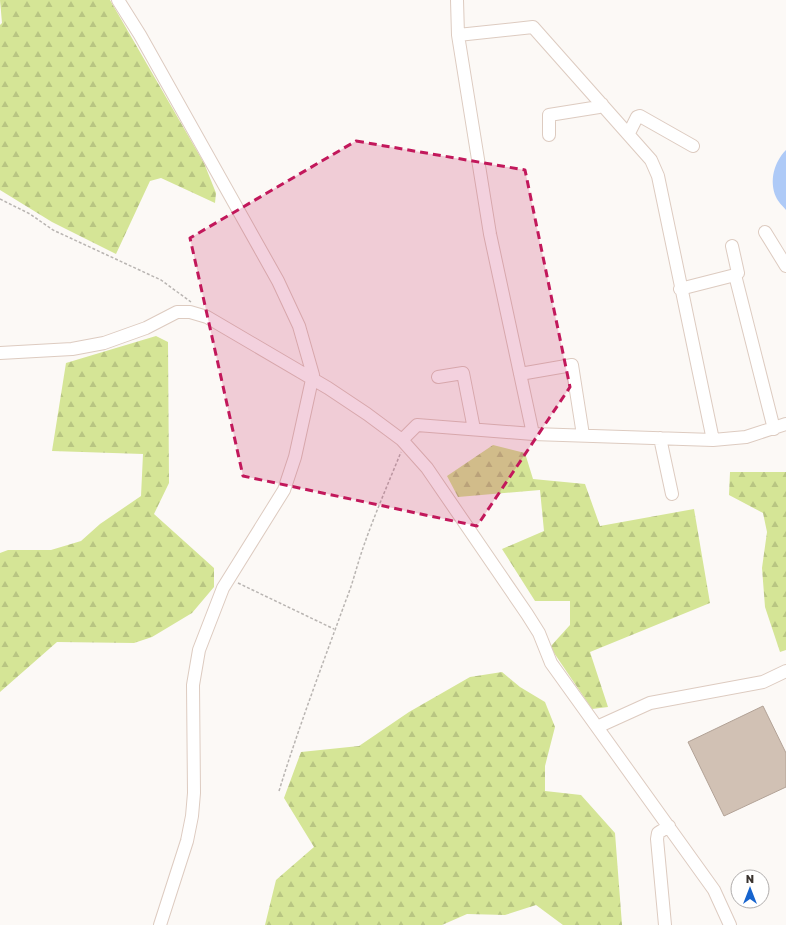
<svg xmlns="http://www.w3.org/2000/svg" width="786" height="925" viewBox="0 0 786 925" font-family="'Golos Text',sans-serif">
<defs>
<pattern id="forest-firs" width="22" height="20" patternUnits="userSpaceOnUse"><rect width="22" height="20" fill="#d5e596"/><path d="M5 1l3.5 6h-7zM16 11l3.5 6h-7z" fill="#b8c582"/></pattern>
</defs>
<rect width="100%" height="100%" fill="#fcf9f6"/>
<path fill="url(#forest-firs)" d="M 0,0 L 110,0 L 204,163 L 216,193 L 215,203 L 161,178 L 150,181 L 116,254 L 52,222 L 0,190 L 0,25 L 2,23 Z
M 156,336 L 168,342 L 169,483 L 154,514 L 214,568 L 214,587 L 192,613 L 152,637 L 134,643 L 57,642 L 0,692 L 0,553 L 8,550 L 51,550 L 81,541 L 100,524 L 141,496 L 143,454 L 52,451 L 66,363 Z
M 493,445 L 525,453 L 533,479 L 585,484 L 600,526 L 694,509 L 710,603 L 590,652 L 608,707 L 592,709 L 550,647 L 570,625 L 570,601 L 535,601 L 502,549 L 544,531 L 540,490 L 458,497 L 447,476 Z
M 730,472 L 786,472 L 786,650 L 780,652 L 765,607 L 762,568 L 767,532 L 763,513 L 729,495 Z
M 502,672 L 520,687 L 545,702 L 555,727 L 545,766 L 545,791 L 581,795 L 615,833 L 622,925 L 563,925 L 536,905 L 505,915 L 467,914 L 442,925 L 265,925 L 276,880 L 314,847 L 284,798 L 301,752 L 359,746 L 409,712 L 470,677 Z"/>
<path fill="#aecaf7" d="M 786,150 L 786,210 C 783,206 778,202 776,197 C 769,181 774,162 786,150 Z"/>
<path fill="#d1c1b4" stroke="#b2a296" d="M 763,706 L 786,753 L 786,787 L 724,816 L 688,742 Z"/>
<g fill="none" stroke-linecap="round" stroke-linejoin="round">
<g stroke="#ddcbc0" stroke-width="14">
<path id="minor" d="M 118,0 L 140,35 L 278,281 L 299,326 L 313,375 L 295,457 L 284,490 L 223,588 L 199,650 L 193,685 L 194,793 L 192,816 L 187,841 L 160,925
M 457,0 L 458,35 L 490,234 L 533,434
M 458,35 L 533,27 L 651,160 L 658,176 L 713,440
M 629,133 L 637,117 L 640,116 L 693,146
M 549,135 L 549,115 L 599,107 L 602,104
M 765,232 L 786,266
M 732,246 L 738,273 L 735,275
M 680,289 L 735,275 L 774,429
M 0,353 L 72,349 L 104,343 L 146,328 L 177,312 L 190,312 L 207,317 L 328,388 L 367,414 L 402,440 L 427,468 L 527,614 L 539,633 L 551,663 L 714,890 L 730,925
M 520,374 L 572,365 L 583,435
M 438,377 L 463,373 L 474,429
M 660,438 L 672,494
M 402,440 L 417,425 L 533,434 L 713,440 L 746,437 L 786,424
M 597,727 L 650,703 L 763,682 L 786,671
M 665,925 L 657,839 L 658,833 L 669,826"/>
</g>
<path stroke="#b9b5b2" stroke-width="1.5" stroke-dasharray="3 2" stroke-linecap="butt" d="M 0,199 L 30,214 L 53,230 L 161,280 L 191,302
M 238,583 L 334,629
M 279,791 C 299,726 323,663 346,600 C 353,583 357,565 363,548 C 374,516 388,484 401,452"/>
<use href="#minor" stroke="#fff" stroke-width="12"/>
</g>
<path fill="#c2185b" fill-opacity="0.2" stroke="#c2185b" stroke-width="3" stroke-dasharray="8 5" stroke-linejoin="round" d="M 356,141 L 525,170 L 570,387 L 477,526 L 243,476 L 190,238 Z"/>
<g transform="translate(750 889)"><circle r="19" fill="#ffffff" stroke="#b0adac"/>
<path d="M0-3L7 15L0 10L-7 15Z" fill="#1764ce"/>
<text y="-6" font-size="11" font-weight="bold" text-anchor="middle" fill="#3a332f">N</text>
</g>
</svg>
